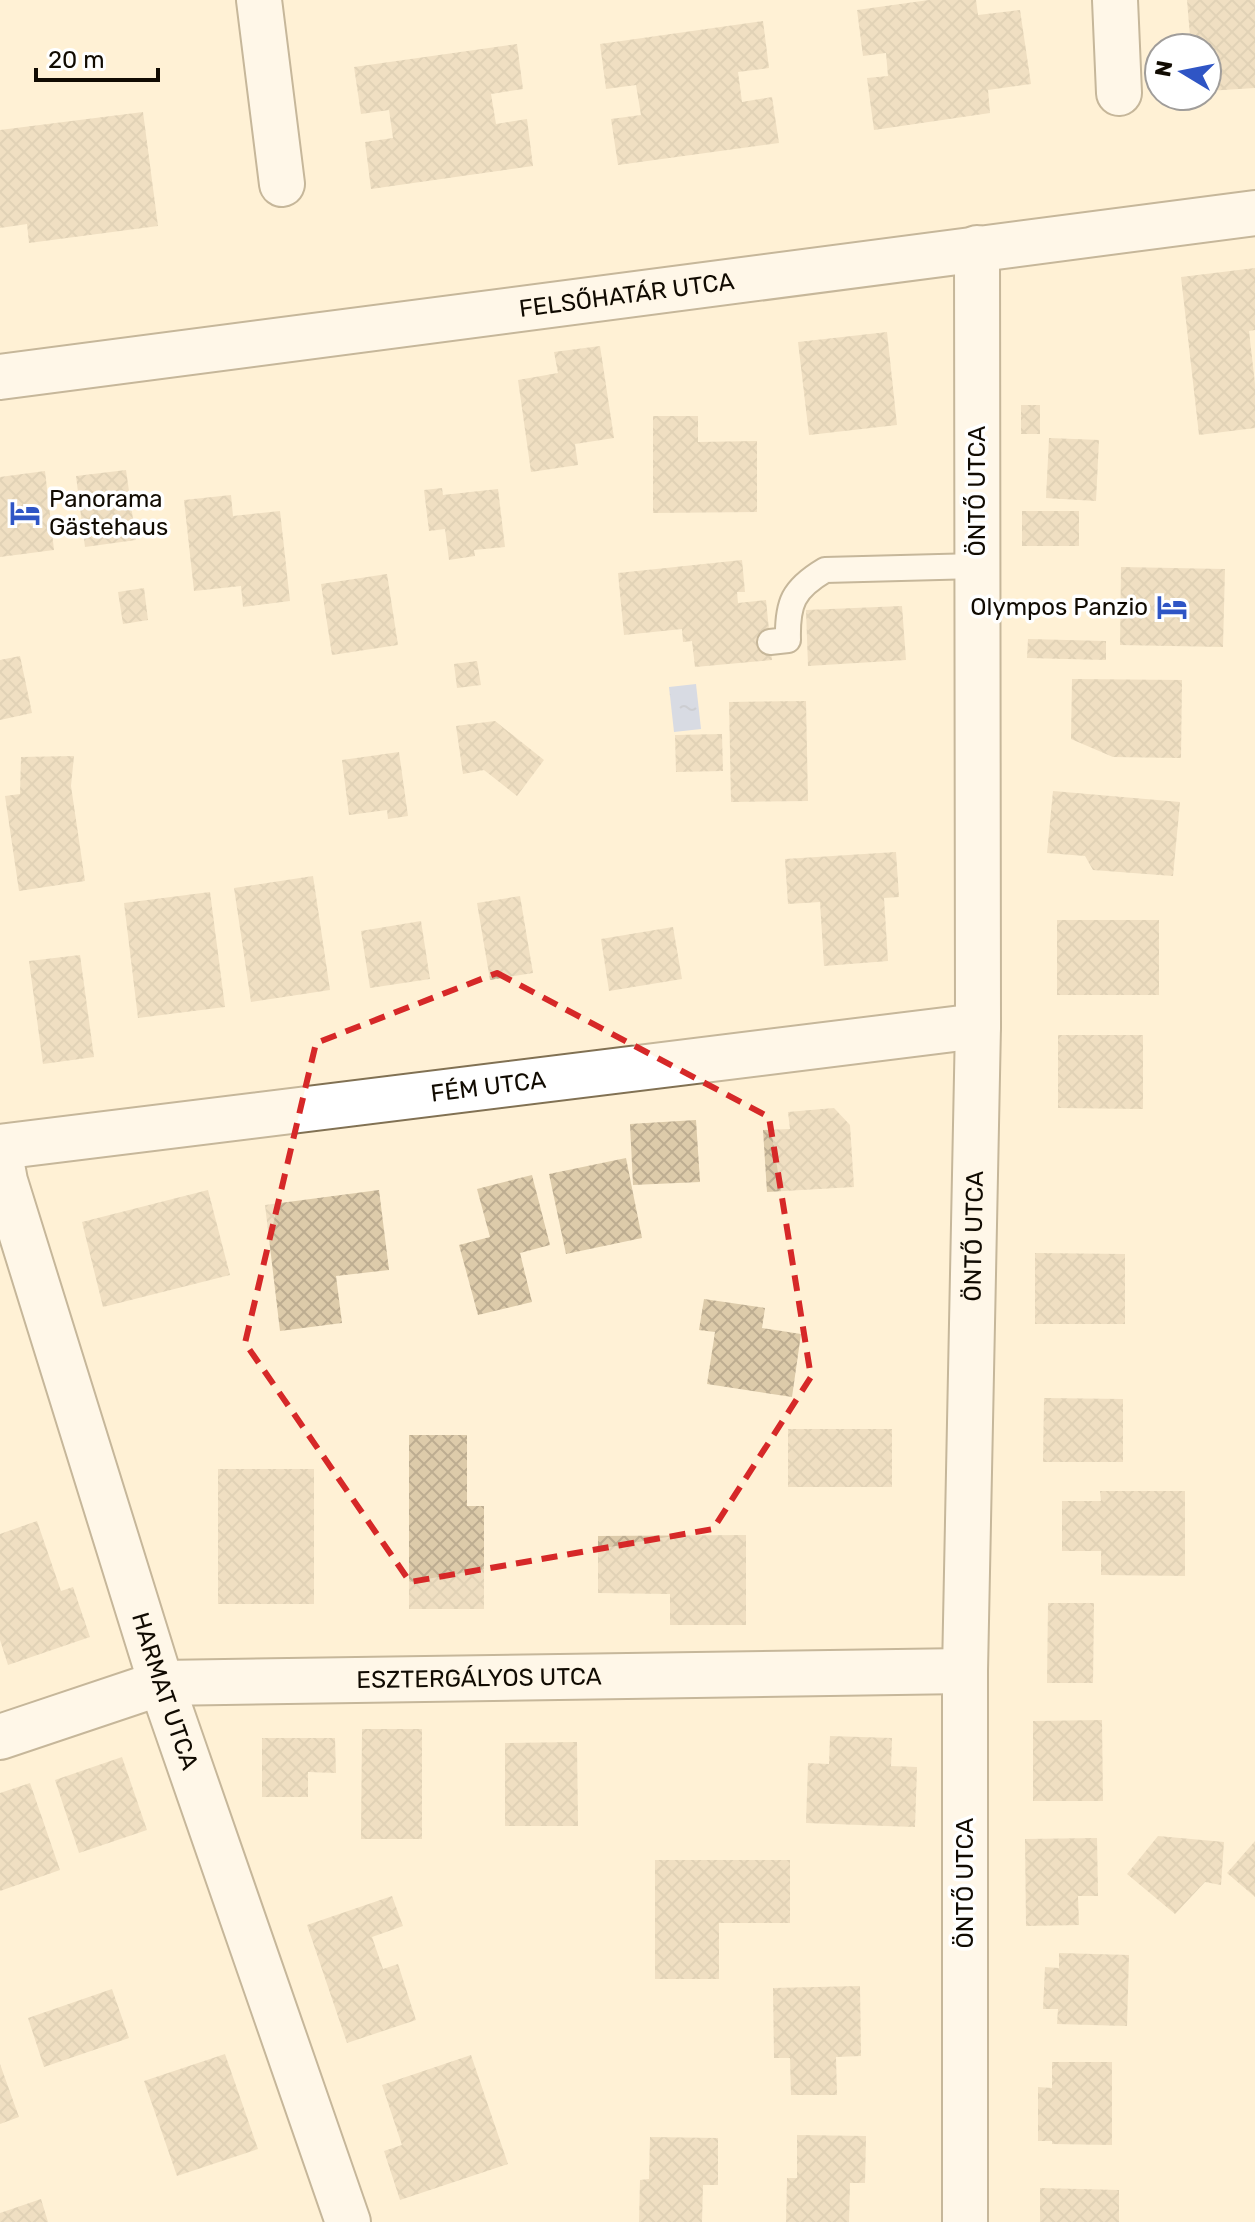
<svg xmlns="http://www.w3.org/2000/svg" width="1255" height="2222" viewBox="0 0 1255 2222" font-family="Rubik,sans-serif">
<defs>
<pattern id="water-ripples" width="26" height="14" patternUnits="userSpaceOnUse" patternTransform="scale(2)"><rect width="26" height="14" fill="#a9c1f3"/><path d="M2 4q2-2 4 0t4 0M15 11q2-2 4 0t4 0" fill="none" stroke="#90a4cf"/></pattern>
<pattern id="building-cross-hatch" width="8" height="8" patternUnits="userSpaceOnUse" patternTransform="scale(2)"><rect width="8" height="8" fill="#ddcbaa"/><path d="M0 0l8 8M0 8l8-8" fill="none" stroke="#bdad91"/></pattern>
</defs>
<rect width="100%" height="100%" fill="#fff1d6"/>
<path fill="url(#water-ripples)" d="M 696,684 L 701,729 L 674,732 L 669,687 Z"/>
<path fill="url(#building-cross-hatch)" d="M 929,0 L 976,0 L 978,15 L 1020,10 L 1031,84 L 988,90 L 990,113 L 874,130 L 867,78 L 888,76 L 886,53 L 863,56 L 857,10 Z
M 1187,0 L 1255,0 L 1255,88 L 1207,91 L 1207,48 L 1191,48 Z
M 763,21 L 769,68 L 738,72 L 742,102 L 772,97 L 779,143 L 618,165 L 611,119 L 641,115 L 636,85 L 606,89 L 600,44 Z
M 517,44 L 523,89 L 491,94 L 496,124 L 527,119 L 533,166 L 371,189 L 365,142 L 393,138 L 389,110 L 361,114 L 354,67 Z
M 143,112 L 158,226 L 29,243 L 27,224 L 0,228 L 0,130 Z
M 1255,268 L 1255,330 L 1249,331 L 1255,384 L 1255,428 L 1199,435 L 1181,277 Z
M 887,332 L 897,425 L 809,435 L 798,342 Z
M 600,346 L 614,438 L 575,444 L 578,465 L 531,472 L 518,380 L 558,373 L 554,352 Z
M 1021,405 L 1040,405 L 1040,434 L 1021,434 Z
M 653,416 L 698,416 L 698,442 L 757,441 L 757,512 L 653,513 Z
M 1049,438 L 1099,440 L 1096,501 L 1046,498 Z
M 126,470 L 136,540 L 85,547 L 76,476 Z
M 45,471 L 54,550 L 0,557 L 0,477 Z
M 442,488 L 443,495 L 498,489 L 505,547 L 474,550 L 475,556 L 449,560 L 445,529 L 429,531 L 424,490 Z
M 231,495 L 233,516 L 280,511 L 290,601 L 243,607 L 241,586 L 194,591 L 184,500 Z
M 1022,511 L 1079,511 L 1079,546 L 1022,546 Z
M 742,560 L 745,592 L 737,592 L 738,603 L 766,600 L 772,660 L 695,667 L 692,641 L 683,642 L 682,629 L 624,635 L 618,573 Z
M 1121,567 L 1225,569 L 1223,647 L 1120,645 Z
M 387,574 L 398,645 L 332,655 L 321,584 Z
M 144,588 L 148,620 L 123,624 L 118,592 Z
M 902,606 L 906,660 L 808,666 L 806,610 Z
M 1028,639 L 1106,641 L 1106,660 L 1027,658 Z
M 20,656 L 32,713 L 0,720 L 0,660 Z
M 477,661 L 481,685 L 457,688 L 454,664 Z
M 1072,679 L 1182,680 L 1181,758 L 1113,757 L 1071,739 Z
M 806,701 L 808,801 L 731,802 L 729,702 Z
M 495,721 L 544,760 L 517,796 L 484,770 L 463,774 L 456,726 Z
M 722,734 L 723,771 L 676,772 L 675,735 Z
M 399,752 L 408,816 L 388,819 L 387,810 L 349,815 L 342,760 Z
M 74,756 L 71,786 L 85,881 L 19,891 L 5,796 L 20,794 L 21,757 Z
M 1053,791 L 1180,802 L 1173,876 L 1093,870 L 1085,856 L 1047,853 Z
M 896,852 L 899,897 L 884,898 L 888,961 L 824,966 L 820,902 L 788,904 L 785,859 Z
M 313,876 L 330,990 L 251,1002 L 234,888 Z
M 210,892 L 225,1007 L 138,1018 L 124,903 Z
M 520,896 L 533,973 L 490,980 L 477,903 Z
M 1057,920 L 1159,920 L 1159,995 L 1057,995 Z
M 421,921 L 430,979 L 370,988 L 361,931 Z
M 673,927 L 682,979 L 609,991 L 601,939 Z
M 80,955 L 94,1057 L 43,1064 L 29,961 Z
M 1058,1035 L 1143,1035 L 1143,1109 L 1058,1108 Z
M 834,1108 L 850,1125 L 854,1187 L 767,1192 L 763,1130 L 790,1129 L 788,1112 Z
M 696,1120 L 700,1182 L 633,1185 L 630,1124 Z
M 626,1158 L 642,1238 L 566,1254 L 549,1174 Z
M 532,1175 L 550,1245 L 520,1253 L 532,1302 L 478,1315 L 459,1245 L 490,1237 L 477,1189 Z
M 208,1190 L 230,1275 L 103,1307 L 82,1222 Z
M 379,1190 L 389,1270 L 336,1276 L 342,1323 L 280,1331 L 265,1205 Z
M 1035,1253 L 1125,1254 L 1125,1324 L 1035,1324 Z
M 704,1299 L 765,1308 L 762,1328 L 801,1334 L 792,1397 L 707,1384 L 715,1332 L 699,1330 Z
M 1044,1398 L 1123,1399 L 1123,1462 L 1043,1462 Z
M 788,1429 L 892,1429 L 892,1487 L 788,1487 Z
M 409,1435 L 467,1435 L 467,1506 L 484,1506 L 484,1609 L 409,1609 Z
M 218,1469 L 314,1469 L 314,1604 L 218,1604 Z
M 1100,1491 L 1185,1491 L 1185,1576 L 1101,1575 L 1101,1551 L 1062,1551 L 1062,1501 L 1101,1501 Z
M 37,1521 L 61,1591 L 73,1587 L 90,1637 L 8,1665 L 0,1640 L 0,1534 Z
M 746,1535 L 746,1625 L 670,1625 L 670,1594 L 598,1593 L 598,1536 Z
M 1048,1603 L 1094,1603 L 1093,1683 L 1047,1683 Z
M 1102,1720 L 1103,1801 L 1033,1801 L 1033,1721 Z
M 362,1729 L 422,1729 L 422,1839 L 361,1839 Z
M 830,1736 L 892,1738 L 891,1766 L 917,1767 L 915,1827 L 806,1823 L 808,1763 L 829,1764 Z
M 262,1738 L 335,1738 L 336,1773 L 308,1772 L 308,1797 L 262,1797 Z
M 577,1742 L 578,1826 L 505,1826 L 505,1743 Z
M 122,1757 L 147,1830 L 79,1853 L 55,1780 Z
M 30,1783 L 60,1870 L 0,1891 L 0,1793 Z
M 1158,1836 L 1224,1842 L 1221,1885 L 1205,1882 L 1175,1914 L 1127,1874 Z
M 1097,1838 L 1098,1896 L 1078,1896 L 1079,1925 L 1026,1926 L 1025,1839 Z
M 1255,1841 L 1255,1897 L 1227,1873 Z
M 655,1860 L 790,1860 L 790,1923 L 719,1923 L 719,1979 L 655,1979 Z
M 392,1896 L 403,1926 L 372,1937 L 383,1969 L 398,1964 L 416,2020 L 347,2043 L 307,1925 Z
M 1059,1953 L 1129,1955 L 1127,2026 L 1057,2024 L 1058,2009 L 1043,2009 L 1045,1967 L 1059,1968 Z
M 860,1986 L 861,2056 L 836,2057 L 837,2095 L 791,2095 L 790,2058 L 774,2058 L 773,1988 Z
M 112,1989 L 129,2038 L 44,2067 L 28,2018 Z
M 225,2054 L 258,2149 L 177,2176 L 144,2081 Z
M 471,2055 L 508,2164 L 400,2200 L 384,2151 L 402,2145 L 382,2085 Z
M 1052,2062 L 1112,2062 L 1112,2145 L 1052,2144 L 1052,2141 L 1038,2141 L 1038,2087 L 1052,2088 Z
M 0,2064 L 19,2117 L 0,2124 Z
M 797,2135 L 866,2136 L 865,2183 L 850,2183 L 849,2222 L 786,2222 L 787,2178 L 797,2178 Z
M 650,2137 L 718,2138 L 718,2185 L 703,2185 L 702,2222 L 639,2222 L 640,2180 L 649,2179 Z
M 1040,2188 L 1119,2190 L 1119,2222 L 1040,2222 Z
M 41,2199 L 48,2222 L 0,2222 L 0,2213 Z"/>
<g fill="none" stroke-linecap="round" stroke-linejoin="round">
<g stroke="#817153" stroke-width="28">
<path id="service" d="M 770,642 L 788,640 C 787,603 793,589 825,570 L 977,566"/>
</g>
<g stroke="#817153" stroke-width="48">
<g id="minor">
<path d="M 259,0 L 282,184"/>
<path d="M 1115,0 L 1119,93"/>
<path id="s1" d="M 0,377 L 1255,213"/>
<path id="s2" d="M 0,1147 L 978,1026"/>
<path id="s3" d="M 0,1154 L 5,1181 L 161,1683 L 348,2222"/>
<path id="s4" d="M 0,1737 L 161,1683 L 965,1671"/>
<path id="s5" d="M 965,2222 L 965,1671 L 978,1026 L 977,248"/>
</g>
</g>
<use href="#service" stroke="#fff" stroke-width="24"/>
<use href="#minor" stroke="#fff" stroke-width="44"/>
</g>
<path d="M0 0H1255V2222H0ZM 497,973 L 769,1117 L 811,1377 L 713,1529 L 410,1582 L 245,1343 L 316,1043 Z" fill="#fff1d6" fill-opacity=".55" fill-rule="evenodd"/>
<path fill="none" stroke="#d62828" stroke-width="6" stroke-dasharray="16 10" stroke-linejoin="round" d="M 497,973 L 769,1117 L 811,1377 L 713,1529 L 410,1582 L 245,1343 L 316,1043 Z"/>
<defs>
<g id="hotel-bare" transform="scale(2.4)"><path d="M-6-4.5h1.5V1H6V5H4.5V3h-9V5H-6ZM-4 0a1.8 1.8 0 1 1 3.6 0ZM.5 0V-2.5h3Q6-2.5 6 0Z" fill="#2f55c5" stroke="#fff" stroke-width="2.5" paint-order="stroke"/></g>
</defs>
<g fill-rule="evenodd">
<use href="#hotel-bare" x="25" y="513"/>
<use href="#hotel-bare" x="1172" y="607"/>
</g>
<g text-anchor="middle" stroke-width="7" stroke-linejoin="round" paint-order="stroke">
<g font-size="24" fill="#110b02" stroke="#fff">
<text dy="8" stroke="none"><textPath href="#s1" startOffset="632">FELSŐHATÁR UTCA</textPath></text>
<text transform="translate(977 491) rotate(-90)" y="8">ÖNTŐ UTCA</text>
<text dy="8" stroke="none"><textPath href="#s2" startOffset="492">FÉM UTCA</textPath></text>
<text dy="8" stroke="none"><textPath href="#s5" startOffset="986">ÖNTŐ UTCA</textPath></text>
<text dy="8" stroke="none"><textPath href="#s4" startOffset="488">ESZTERGÁLYOS UTCA</textPath></text>
<text dy="8" stroke="none"><textPath href="#s3" startOffset="562">HARMAT UTCA</textPath></text>
<text transform="translate(965 1883) rotate(-90)" y="8">ÖNTŐ UTCA</text>
</g>
<g font-size="24" fill="#110b02" stroke="#fff" text-anchor="start">
<text x="49" y="507">Panorama<tspan x="49" dy="28">Gästehaus</tspan></text>
<text x="1148" y="615" text-anchor="end">Olympos Panzio</text>
</g>
</g>
<g transform="translate(1183 72) rotate(280)"><circle r="38" fill="#ffffff" stroke="#a09d9a" stroke-width="2"/>
<path d="M0-6L14 30L0 20L-14 30Z" fill="#2f55c5"/>
<text y="-12" font-size="22" font-weight="bold" text-anchor="middle" fill="#110b02">N</text>
</g>
<path d="M36 68v12h122v-12" fill="none" stroke="#110b02" stroke-width="4"/>
<text x="48" y="68" font-size="24" fill="#110b02" stroke="#ffffff" stroke-width="6" paint-order="stroke">20 m</text>
</svg>
